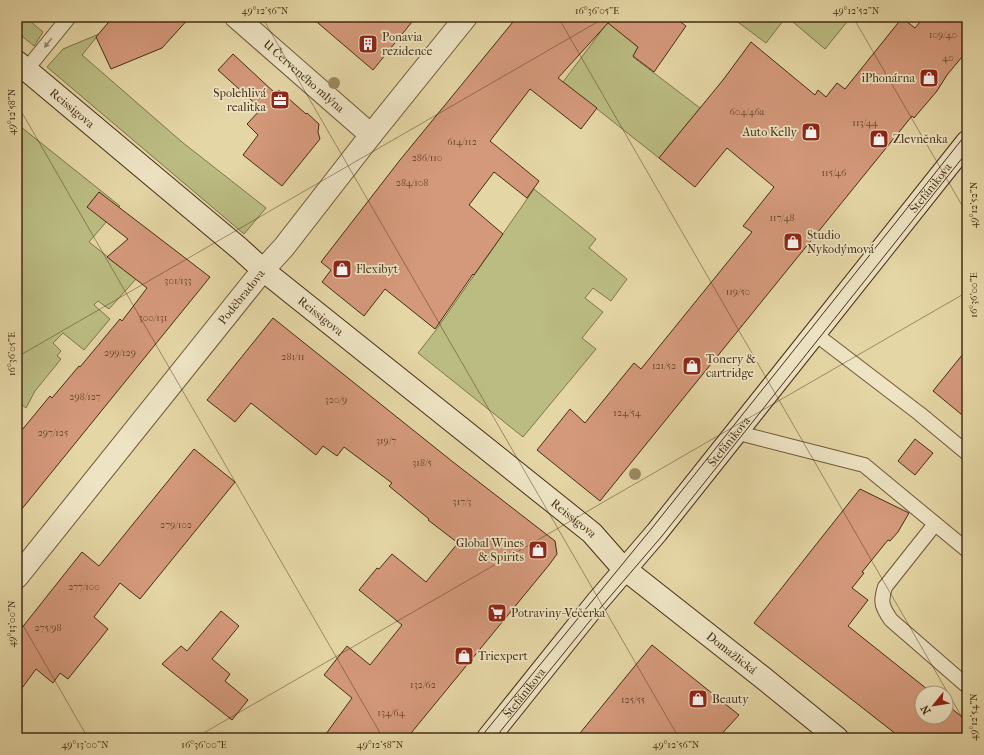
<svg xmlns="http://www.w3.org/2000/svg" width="984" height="755" viewBox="0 0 984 755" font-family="'IM FELL French Canon',serif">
<rect width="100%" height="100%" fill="#e5d6a5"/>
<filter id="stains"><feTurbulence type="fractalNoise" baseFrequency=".005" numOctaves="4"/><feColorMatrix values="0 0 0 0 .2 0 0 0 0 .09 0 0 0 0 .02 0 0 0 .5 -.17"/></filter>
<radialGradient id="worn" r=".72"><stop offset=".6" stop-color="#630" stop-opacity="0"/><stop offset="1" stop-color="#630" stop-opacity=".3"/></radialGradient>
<path fill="#bbbc82" stroke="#80744c" d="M 17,17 L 25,17 L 43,32 L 34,46 L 17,32 Z
M 731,17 L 786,17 L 766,43 Z
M 787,17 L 851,17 L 825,49 Z
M 608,22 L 638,47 L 633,57 L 700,108 L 659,158 L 563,82 Z
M 99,34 L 82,55 L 182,142 L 266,208 L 244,234 L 47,67 L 63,49 Z
M 21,127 L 120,206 L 89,242 L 136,279 L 109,309 L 98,301 L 94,305 L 110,319 L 84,350 L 63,333 L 53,343 L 61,351 L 57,356 L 61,359 L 35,391 L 26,408 L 17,401 L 17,131 Z
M 534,189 L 596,239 L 589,248 L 627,279 L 611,301 L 593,288 L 585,298 L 603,312 L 582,338 L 596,349 L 523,437 L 418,353 L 436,330 Z"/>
<path fill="#d4997b" stroke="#452d15" d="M 113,17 L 190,17 L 162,48 L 111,69 L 96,37 Z
M 311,17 L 416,17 L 373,70 Z
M 517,17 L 674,17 L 686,26 L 654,72 L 633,56 L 638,47 L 608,23 L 558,78 L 597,108 L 581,129 L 530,89 L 490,141 L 539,181 L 527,198 L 494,172 L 469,205 L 503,234 L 474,275 L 473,274 L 435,329 L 385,289 L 364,316 L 322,282 L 331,270 L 321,262 L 400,160 Z
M 924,17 L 967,17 L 967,51 L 947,75 L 937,91 L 914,118 L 912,116 L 600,501 L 537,450 L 570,409 L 585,423 L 634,363 L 641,369 L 752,232 L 743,226 L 774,187 L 727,148 L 695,187 L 659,158 L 723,80 L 751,42 L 815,95 L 818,90 L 826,97 L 837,83 L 845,89 L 902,18 L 915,28 Z
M 233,54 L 275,93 L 279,90 L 306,114 L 307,113 L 319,124 L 318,132 L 320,139 L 282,186 L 243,155 L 258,135 L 247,124 L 261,109 L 218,70 Z
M 99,192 L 210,277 L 17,515 L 17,436 L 50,396 L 52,398 L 79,366 L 80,367 L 120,319 L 122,321 L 147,288 L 107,257 L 128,239 L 87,207 Z
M 273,318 L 453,462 L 555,541 L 557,554 L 549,565 L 407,738 L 323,738 L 352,698 L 324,675 L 347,646 L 370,665 L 402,625 L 359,590 L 377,568 L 379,569 L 392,554 L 426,582 L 458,543 L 428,520 L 429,519 L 389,486 L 392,483 L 344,447 L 337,456 L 323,446 L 316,455 L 251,403 L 235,422 L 207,400 Z
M 967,349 L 967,419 L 933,391 Z
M 915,439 L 933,453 L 915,475 L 898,461 Z
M 194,449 L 235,482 L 140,599 L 120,583 L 94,617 L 108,629 L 68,679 L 60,673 L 53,683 L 36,669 L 17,695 L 17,634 L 82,552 L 99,566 Z
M 860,489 L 909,513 L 898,532 L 890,541 L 888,540 L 862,572 L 864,573 L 852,588 L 868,600 L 848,626 L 932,693 L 922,693 L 922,717 L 946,717 L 946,704 L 967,721 L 967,738 L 901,738 L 754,623 Z
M 221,611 L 239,626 L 212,659 L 230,674 L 225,681 L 248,700 L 232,720 L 162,664 L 181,646 L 187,651 Z
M 652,645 L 739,715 L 718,738 L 576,738 Z"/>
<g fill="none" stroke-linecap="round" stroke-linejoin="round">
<g stroke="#6d5739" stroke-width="16">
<path id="lane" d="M 26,70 L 69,17
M 814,333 L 920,414 L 967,453
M 735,432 L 864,465 L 967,550
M 935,524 L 885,587 C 880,602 882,607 891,620 L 967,686"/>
</g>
<g stroke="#6d5739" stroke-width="24">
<g id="street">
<path id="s1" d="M 236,17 L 371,135"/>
<path id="s2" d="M 17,577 L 263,270 L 284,247 L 371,135 L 466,17"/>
</g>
</g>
<g stroke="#452d15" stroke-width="24">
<g id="secondary">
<path id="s3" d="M 17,62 L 240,249 L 263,270 L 592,533 L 621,566 L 762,677 L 837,738"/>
<path id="s4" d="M 488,738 L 597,602 L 657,532 L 967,142"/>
</g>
</g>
<use href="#lane" stroke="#eee4c4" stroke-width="14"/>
<use href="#street" stroke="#eee4c4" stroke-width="22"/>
<use href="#secondary" stroke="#eee4c4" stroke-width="22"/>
<path stroke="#452d15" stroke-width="1" d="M 480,738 L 652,528 L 967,133
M 495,738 L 602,606 L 662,536 L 967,152"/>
</g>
<g fill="#9a8962">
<circle cx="334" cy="83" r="6"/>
<circle cx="635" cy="474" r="6"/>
</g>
<defs><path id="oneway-solid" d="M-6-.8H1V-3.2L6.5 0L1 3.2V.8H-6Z"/></defs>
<use fill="#9a886c" href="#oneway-solid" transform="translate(48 43) rotate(129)"/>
<path fill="none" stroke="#452d15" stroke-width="1" stroke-opacity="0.45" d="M 262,17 L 679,738M 558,17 L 967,726M 853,17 L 967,214M 17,104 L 383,738M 17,357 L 606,17M 17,615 L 88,738M 195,738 L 967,292"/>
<defs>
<g id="building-square" transform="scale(1)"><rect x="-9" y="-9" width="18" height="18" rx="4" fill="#8f2418" stroke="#eee4c4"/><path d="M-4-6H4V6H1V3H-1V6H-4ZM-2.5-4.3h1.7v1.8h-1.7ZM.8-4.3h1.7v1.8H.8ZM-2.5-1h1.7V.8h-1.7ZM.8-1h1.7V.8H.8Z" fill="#fff"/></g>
<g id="shop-square" transform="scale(1)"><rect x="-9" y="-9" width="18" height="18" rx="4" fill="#8f2418" stroke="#eee4c4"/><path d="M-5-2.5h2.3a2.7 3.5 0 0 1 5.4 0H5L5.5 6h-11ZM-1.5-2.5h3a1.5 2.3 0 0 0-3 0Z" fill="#fff"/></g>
<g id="office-square" transform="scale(1)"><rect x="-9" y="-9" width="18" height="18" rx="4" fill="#8f2418" stroke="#eee4c4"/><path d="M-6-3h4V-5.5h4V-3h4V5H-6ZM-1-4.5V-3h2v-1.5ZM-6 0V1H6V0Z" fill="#fff"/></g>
<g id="supermarket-square" transform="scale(1)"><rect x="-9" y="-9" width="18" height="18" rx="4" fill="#8f2418" stroke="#eee4c4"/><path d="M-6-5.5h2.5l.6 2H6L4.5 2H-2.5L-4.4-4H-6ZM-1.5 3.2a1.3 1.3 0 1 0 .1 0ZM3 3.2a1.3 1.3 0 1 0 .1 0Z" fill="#fff"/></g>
</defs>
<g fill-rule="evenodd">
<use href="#building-square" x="368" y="44"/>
<use href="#shop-square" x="929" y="78"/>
<use href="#office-square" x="280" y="100"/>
<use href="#shop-square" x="811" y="132"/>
<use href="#shop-square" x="879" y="139"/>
<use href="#shop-square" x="793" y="242"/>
<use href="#shop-square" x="342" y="269"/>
<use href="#shop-square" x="692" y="366"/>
<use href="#shop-square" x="538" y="550"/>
<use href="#supermarket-square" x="497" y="613"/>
<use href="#shop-square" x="464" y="656"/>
<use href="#shop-square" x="698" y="699"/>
</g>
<g text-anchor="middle" stroke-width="3.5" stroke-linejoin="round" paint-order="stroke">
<g font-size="10" fill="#69482e">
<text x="943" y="38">109/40</text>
<text x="948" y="61">40</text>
<text x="747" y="115">604/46a</text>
<text x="865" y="126">113/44</text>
<text x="462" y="145">614/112</text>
<text x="427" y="161">286/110</text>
<text x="834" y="176">115/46</text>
<text x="412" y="186">284/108</text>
<text x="782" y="221">117/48</text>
<text x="178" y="284">301/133</text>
<text x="738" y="295">119/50</text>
<text x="153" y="321">300/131</text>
<text x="120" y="356">299/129</text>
<text x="293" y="360">281/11</text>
<text x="664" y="369">121/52</text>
<text x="85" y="400">298/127</text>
<text x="336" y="403">320/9</text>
<text x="627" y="416">124/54</text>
<text x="53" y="436">297/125</text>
<text x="386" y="444">319/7</text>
<text x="422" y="466">318/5</text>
<text x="462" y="505">317/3</text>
<text x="176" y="528">279/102</text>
<text x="84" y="590">277/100</text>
<text x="48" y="631">275/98</text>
<text x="423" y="688">132/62</text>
<text x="633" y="703">125/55</text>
<text x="391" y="716">134/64</text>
</g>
<g font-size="12" fill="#452d15" stroke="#eee4c4" text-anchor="start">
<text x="382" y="41">Ponavia<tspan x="382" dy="14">rezidence</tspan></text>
<text x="915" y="82" text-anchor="end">iPhonárna</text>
<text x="266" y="97" text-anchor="end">Spolehlivá<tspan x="266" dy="14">realitka</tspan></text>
<text x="797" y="136" text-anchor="end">Auto Kelly</text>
<text x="893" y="143">Zlevněnka</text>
<text x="807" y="239">Studio<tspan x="807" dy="14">Nykodýmová</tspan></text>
<text x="356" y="273">Flexibyt</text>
<text x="706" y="363">Tonery &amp;<tspan x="706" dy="14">cartridge</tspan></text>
<text x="524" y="547" text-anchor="end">Global Wines<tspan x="524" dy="14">&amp; Spirits</tspan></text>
<text x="511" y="617">Potraviny-Večerka</text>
<text x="478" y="660">Triexpert</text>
<text x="712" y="703">Beauty</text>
</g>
<g font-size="12" fill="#452d15" stroke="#eee4c4">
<text dy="4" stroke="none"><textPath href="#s1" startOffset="90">U Červeného mlýna</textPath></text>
<text dy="4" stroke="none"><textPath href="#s3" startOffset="72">Reissigova</textPath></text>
<text dy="4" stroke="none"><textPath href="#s4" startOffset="706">Štefánikova</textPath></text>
<text dy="4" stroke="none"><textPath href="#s2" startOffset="359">Poděbradova</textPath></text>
<text dy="4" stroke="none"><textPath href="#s3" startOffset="396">Reissigova</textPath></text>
<text dy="4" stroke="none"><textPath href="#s4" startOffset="382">Štefánikova</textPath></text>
<text dy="4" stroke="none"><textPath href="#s3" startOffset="720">Reissigova</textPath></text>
<text dy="4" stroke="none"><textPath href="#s3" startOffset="928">Domažlická</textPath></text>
<text dy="4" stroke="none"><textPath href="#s4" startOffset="58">Štefánikova</textPath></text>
</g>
</g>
<rect width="984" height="755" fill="none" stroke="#e5d6a5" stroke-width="44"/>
<g transform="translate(934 705) rotate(240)"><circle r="19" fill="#eee4c4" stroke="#aa9b7e"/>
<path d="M0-3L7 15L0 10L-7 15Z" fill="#8f2418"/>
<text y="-6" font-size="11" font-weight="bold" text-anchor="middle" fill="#452d15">N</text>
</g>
<rect x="22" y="22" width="940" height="711" fill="none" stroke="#452d15" stroke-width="1.5"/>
<g font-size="10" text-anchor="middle" fill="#452d15">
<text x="265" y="14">49°12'56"N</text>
<text x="597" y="14">16°36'05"E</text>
<text x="856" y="14">49°12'52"N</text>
<text transform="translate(11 112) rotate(-90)" y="4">49°12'58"N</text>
<text transform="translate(973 205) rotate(-90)" y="4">49°12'52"N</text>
<text transform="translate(973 295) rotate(-90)" y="4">16°36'00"E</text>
<text transform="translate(11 354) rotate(-90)" y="4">16°36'05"E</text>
<text transform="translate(11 624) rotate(-90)" y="4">49°13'00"N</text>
<text transform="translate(973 717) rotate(-90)" y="4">49°12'54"N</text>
<text x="85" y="748">49°13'00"N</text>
<text x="204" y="748">16°36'00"E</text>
<text x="380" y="748">49°12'58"N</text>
<text x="676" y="748">49°12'56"N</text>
</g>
<rect width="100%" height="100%" filter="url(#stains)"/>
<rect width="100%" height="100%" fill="url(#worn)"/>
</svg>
